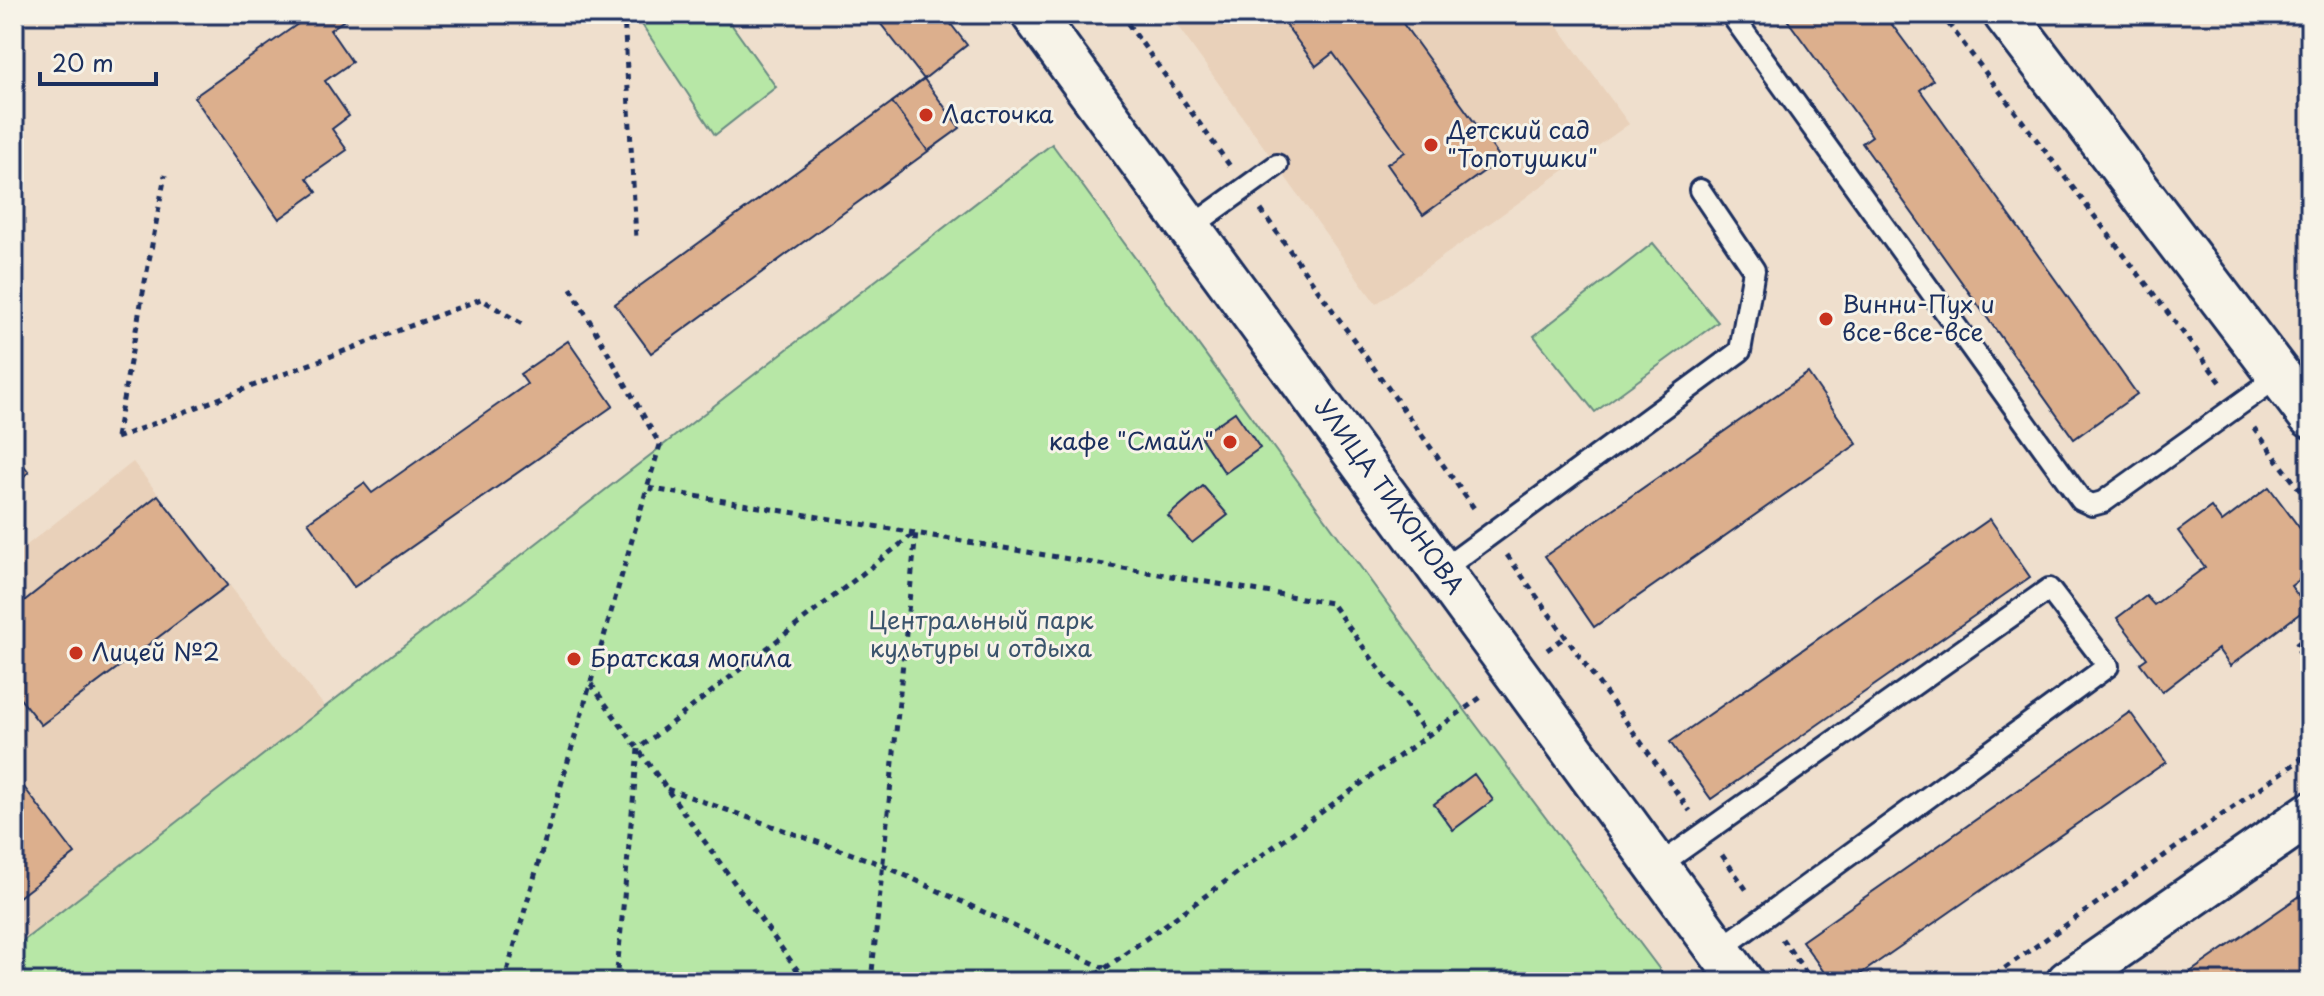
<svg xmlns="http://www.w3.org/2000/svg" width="2324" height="996" viewBox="0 0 2324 996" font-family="'Playpen Sans',sans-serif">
<rect width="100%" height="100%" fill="#efdfcd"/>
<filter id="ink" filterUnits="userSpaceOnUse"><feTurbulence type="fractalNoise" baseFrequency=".0125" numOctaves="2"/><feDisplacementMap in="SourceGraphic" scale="16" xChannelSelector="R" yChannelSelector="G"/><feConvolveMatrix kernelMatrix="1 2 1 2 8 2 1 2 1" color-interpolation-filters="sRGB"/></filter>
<g filter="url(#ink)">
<path fill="#e9d1ba" d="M 1169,14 L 1549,14 L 1629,124 L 1376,304 Z
M 133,462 L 325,707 L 14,948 L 14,555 Z"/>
<path fill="#b7e7a6" stroke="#698b82" stroke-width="2" d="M 635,14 L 724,14 L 776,87 L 715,135 Z
M 1052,144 L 1464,709 L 1669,982 L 14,982 L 14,948 Z
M 1653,243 L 1718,322 L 1595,412 L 1534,336 Z"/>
<path fill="#dcaf8d" stroke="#1b2f5e" stroke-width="2" d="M 312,14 L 353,14 L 330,30 L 352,62 L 325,81 L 349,116 L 332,129 L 347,150 L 307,178 L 317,192 L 279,219 L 194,97 Z
M 873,14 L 943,14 L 967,45 L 924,79 Z
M 1300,14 L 1396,14 L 1501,159 L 1423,215 L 1387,164 L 1405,152 L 1333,53 L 1316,66 L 1286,25 Z
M 1783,14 L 1884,14 L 1933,80 L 1920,90 L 2137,394 L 2074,439 L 1862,143 L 1872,136 Z
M 924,79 L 960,128 L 651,353 L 615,304 Z
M 924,79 L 960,128 L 928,151 L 892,102 Z
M 568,341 L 613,406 L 354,587 L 308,522 L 364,483 L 372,493 L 527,384 L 520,374 Z
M 1808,373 L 1857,444 L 1594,627 L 1545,556 Z
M 1235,412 L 1260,448 L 1225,473 L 1200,436 Z
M 14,453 L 29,472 L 14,484 Z
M 1203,486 L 1228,515 L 1192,543 L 1168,516 Z
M 2269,487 L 2310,542 L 2310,572 L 2291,586 L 2307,608 L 2230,666 L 2218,649 L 2162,692 L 2140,663 L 2147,658 L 2117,618 L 2146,596 L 2154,605 L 2205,567 L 2178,531 L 2211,507 L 2222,522 Z
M 158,495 L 228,585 L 41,725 L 18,696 L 14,700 L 14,609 Z
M 1990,519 L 2030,577 L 1711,799 L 1670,742 Z
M 2130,712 L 2166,762 L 1849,982 L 1831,982 L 1802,941 Z
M 14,774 L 75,854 L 14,901 Z
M 1474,774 L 1493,800 L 1453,830 L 1434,804 Z
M 2310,889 L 2310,977 L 2302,982 L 2176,982 Z"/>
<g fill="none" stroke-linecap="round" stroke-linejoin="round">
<g stroke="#1b2f5e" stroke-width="26">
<path id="service" d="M 1731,14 L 2081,500 L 2092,505 L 2103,502 L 2279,376
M 1191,227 L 1277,165
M 1442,570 L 1740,351 L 1754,270 L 1700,190
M 1658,866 L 2049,589 L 2108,666 L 1719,950"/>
</g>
<g stroke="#1b2f5e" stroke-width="48">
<path id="minor" d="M 1033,14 L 1742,982
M 2005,14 L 2310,416
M 2068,982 L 2310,814"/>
</g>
<path stroke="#1b2f5e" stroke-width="5" stroke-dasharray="6 6" stroke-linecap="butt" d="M 624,14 L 636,239
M 1121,14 L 1230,166
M 1941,14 L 2222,384
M 1261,210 L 1476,511
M 571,288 L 660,445 L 647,488
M 2254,428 L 2310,504
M 116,437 L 165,175
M 116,438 L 481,299 L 522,324
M 1507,555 L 1690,811
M 2310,634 L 2295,646 L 2310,667
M 1547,650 L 1565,637
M 591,684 L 806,982
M 667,789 L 883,865 L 1104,968
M 1722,855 L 1748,892
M 1782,939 L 1813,982
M 504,982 L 647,488 L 1331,603 L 1427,734
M 616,982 L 638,749 L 916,532
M 871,982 L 916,532
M 1086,982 L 1484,695
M 1985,982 L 2310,753"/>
<use href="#service" stroke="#f7f3e8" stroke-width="20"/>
<use href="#minor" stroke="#f7f3e8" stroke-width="42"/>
</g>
</g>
<g fill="#c8321e" stroke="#f7f3e8" stroke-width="3">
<circle cx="926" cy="115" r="8"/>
<circle cx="1431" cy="145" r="8"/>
<circle cx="1826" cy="319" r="8"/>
<circle cx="1230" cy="442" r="8"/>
<circle cx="76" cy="653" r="8"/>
<circle cx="574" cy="659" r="8"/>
</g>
<g text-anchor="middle" stroke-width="6" stroke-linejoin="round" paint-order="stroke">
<g font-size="24" fill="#1b2f5e" stroke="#f7f3e8" text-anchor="start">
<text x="942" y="123">Ласточка</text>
<text x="1447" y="139">Детский сад<tspan x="1447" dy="28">"Топотушки"</tspan></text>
<text x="1842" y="313">Винни-Пух и<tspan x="1842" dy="28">все-все-все</tspan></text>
<text x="1214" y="450" text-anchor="end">кафе "Смайл"</text>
<text x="92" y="661">Лицей №2</text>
<text x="590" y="667">Братская могила</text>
</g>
<g font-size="24" fill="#1b2f5e" stroke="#f7f3e8">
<text transform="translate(1389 497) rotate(54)" y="8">УЛИЦА ТИХОНОВА</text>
</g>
<g font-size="24" fill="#3a546c" stroke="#f7f3e8">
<text x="981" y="629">Центральный парк<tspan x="981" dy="28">культуры и отдыха</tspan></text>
</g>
</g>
<rect width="2324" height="996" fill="none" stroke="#f7f3e8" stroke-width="48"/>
<rect x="24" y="24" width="2276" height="948" fill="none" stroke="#1b2f5e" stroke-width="3" filter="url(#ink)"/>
<path d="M40 72v12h116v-12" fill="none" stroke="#1b2f5e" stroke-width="4"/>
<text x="52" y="72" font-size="24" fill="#1b2f5e" stroke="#f7f3e8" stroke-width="6" paint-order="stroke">20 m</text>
</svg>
